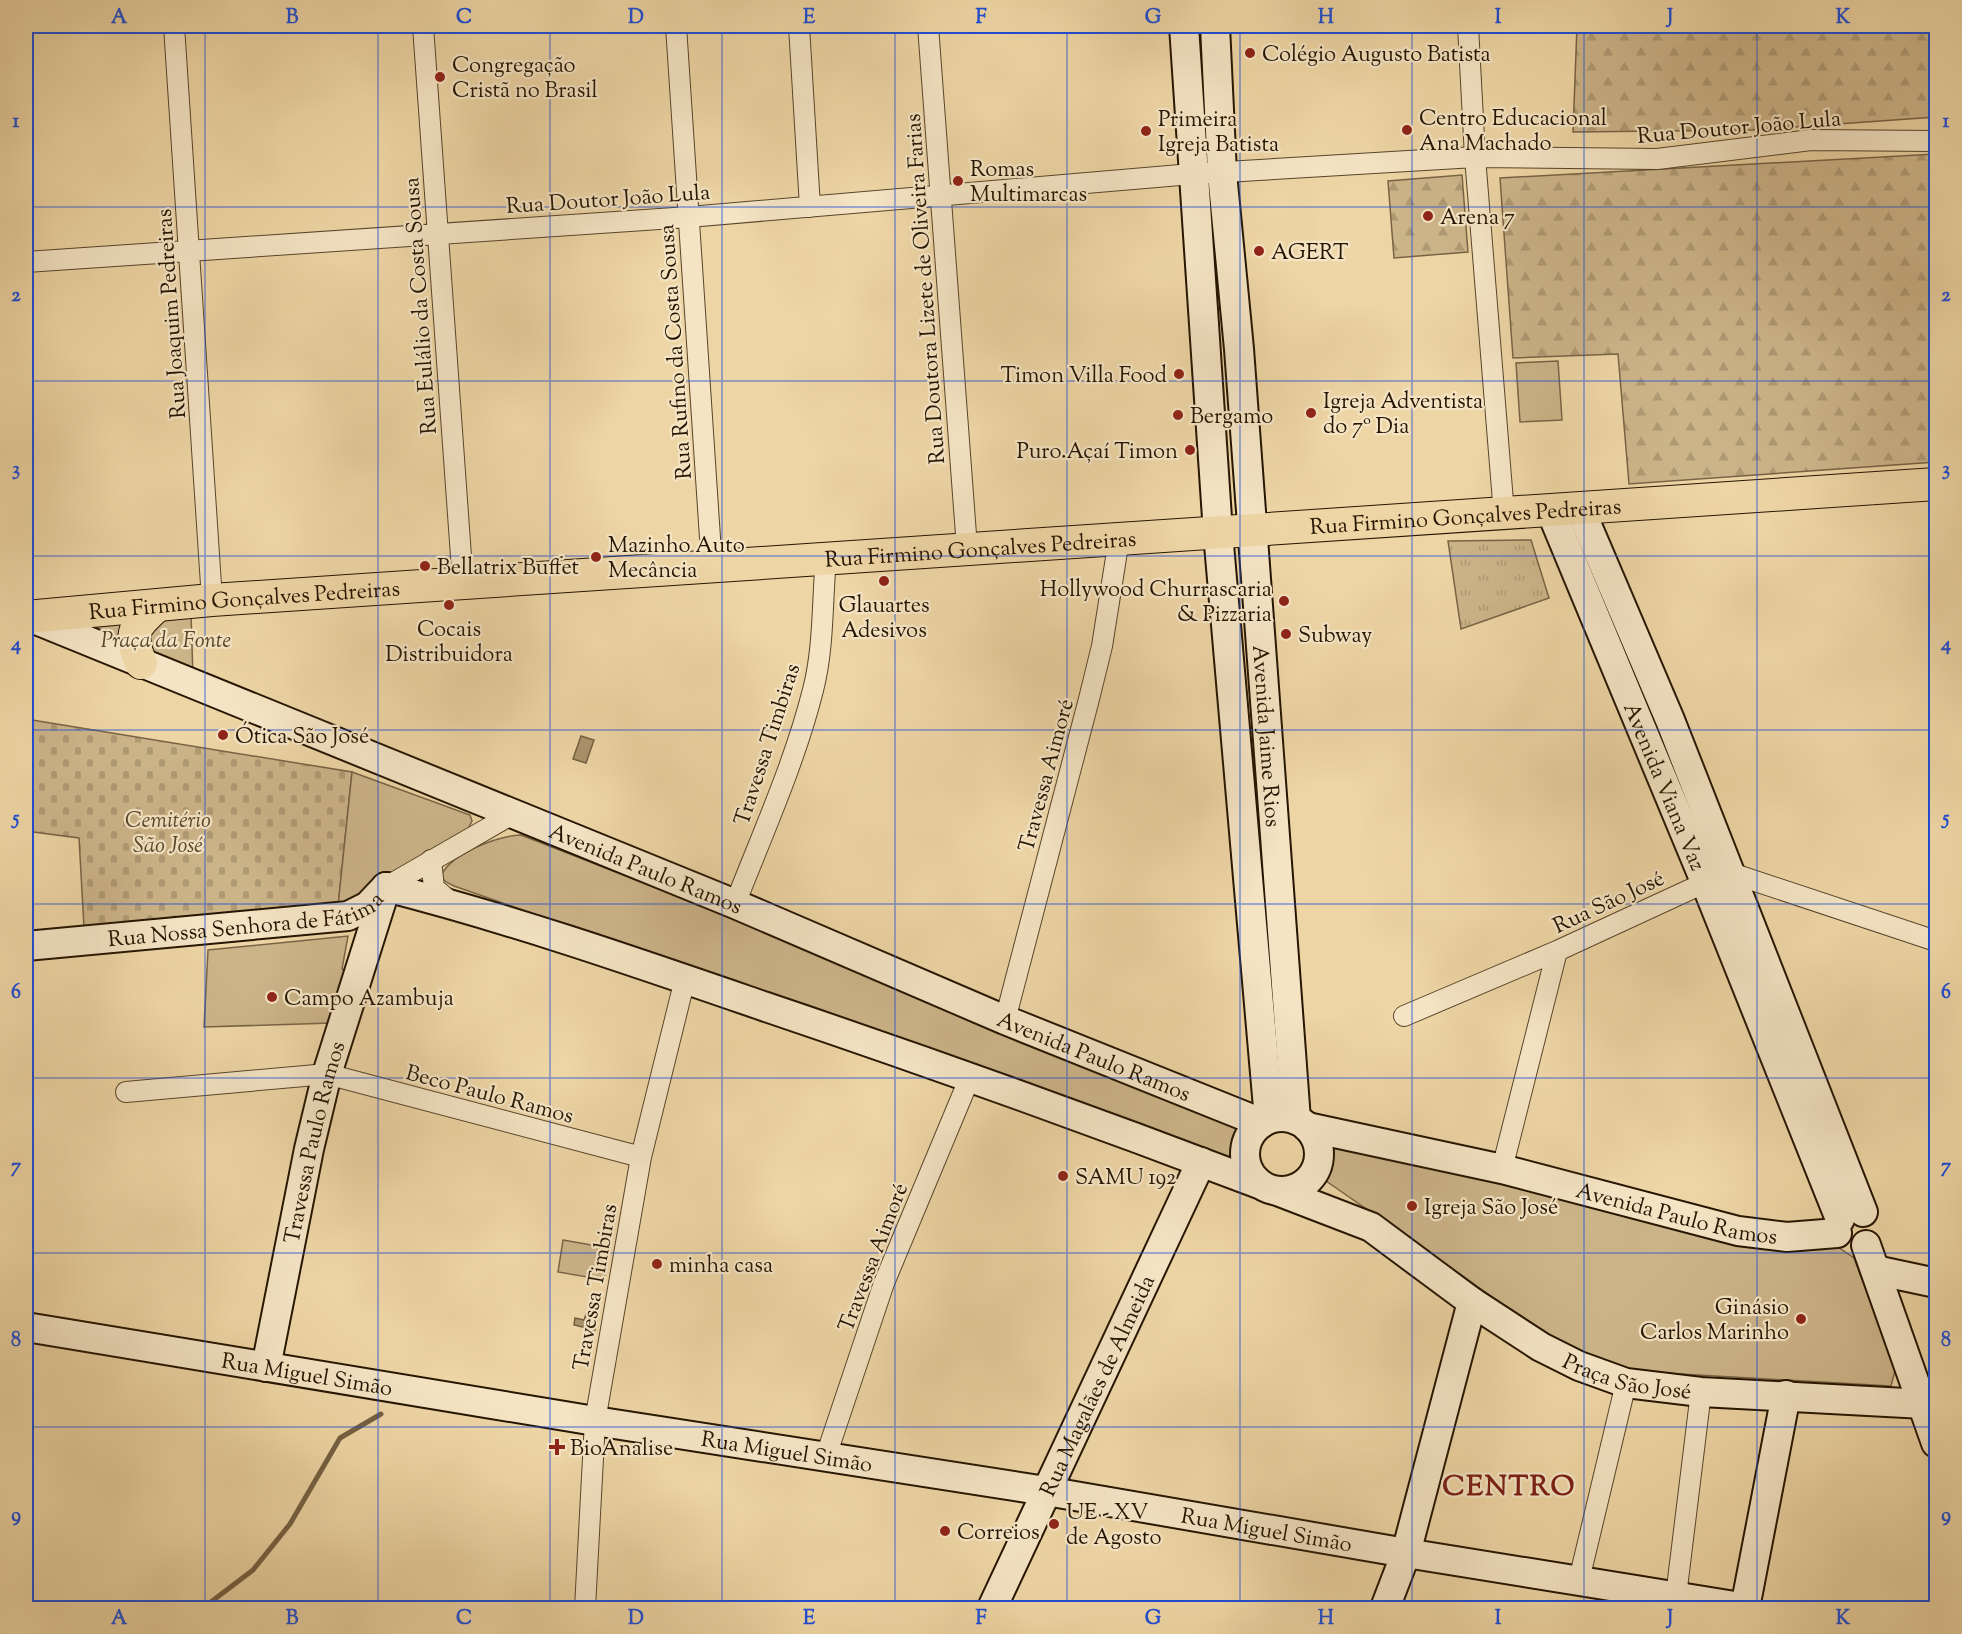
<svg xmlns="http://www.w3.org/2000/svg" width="1962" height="1634" viewBox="0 0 1962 1634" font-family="'Sorts Mill Goudy',serif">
<defs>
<pattern id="grass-tufts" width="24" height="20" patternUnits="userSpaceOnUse" patternTransform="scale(1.5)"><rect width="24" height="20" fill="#ccb489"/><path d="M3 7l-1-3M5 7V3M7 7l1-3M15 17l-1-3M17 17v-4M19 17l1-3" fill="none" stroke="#af9a74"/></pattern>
<pattern id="forest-firs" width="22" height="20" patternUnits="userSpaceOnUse" patternTransform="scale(1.5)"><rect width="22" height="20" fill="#ccb489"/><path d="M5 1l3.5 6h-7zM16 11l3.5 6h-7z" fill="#af9a74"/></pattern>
<pattern id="cemetery-stones" width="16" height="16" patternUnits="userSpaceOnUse" patternTransform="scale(1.5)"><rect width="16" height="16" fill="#ccb489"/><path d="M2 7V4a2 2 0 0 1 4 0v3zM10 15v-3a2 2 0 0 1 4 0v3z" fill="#af9a74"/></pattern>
</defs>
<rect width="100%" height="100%" fill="#eed5a5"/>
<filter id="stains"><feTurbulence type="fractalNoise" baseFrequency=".00333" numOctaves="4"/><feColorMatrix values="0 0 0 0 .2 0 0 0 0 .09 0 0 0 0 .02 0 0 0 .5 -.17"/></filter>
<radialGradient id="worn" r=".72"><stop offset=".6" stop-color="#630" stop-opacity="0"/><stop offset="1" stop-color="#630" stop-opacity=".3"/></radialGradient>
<path fill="url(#grass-tufts)" stroke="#786445" stroke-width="1.5" d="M 1531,540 L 1549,598 L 1461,629 L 1448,541 Z"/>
<path fill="url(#forest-firs)" stroke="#786445" stroke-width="1.5" d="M 1577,26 L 1936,26 L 1936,117 L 1754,130 L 1573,132 Z
M 1936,154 L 1936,462 L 1629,484 L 1618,354 L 1513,358 L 1500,178 Z
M 1462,175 L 1468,252 L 1394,258 L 1388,181 Z"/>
<path fill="url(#cemetery-stones)" stroke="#786445" stroke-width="1.5" d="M 26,719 L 352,772 L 338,906 L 84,927 L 79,838 L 26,831 Z"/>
<path fill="#ccb489" stroke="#786445" stroke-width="1.5" d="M 1558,361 L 1562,420 L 1520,422 L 1516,363 Z
M 191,612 L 193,678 L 59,620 Z
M 352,772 L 470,815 L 472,821 L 467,831 L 338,906 Z
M 521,835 L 1251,1120 L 1237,1145 L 1233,1165 L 681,965 L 454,886 L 446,882 L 441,876 C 451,853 498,836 521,835 Z
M 348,936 L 342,969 L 347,971 L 332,1023 L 204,1027 L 208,950 Z
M 1334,1142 L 1835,1245 L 1854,1258 L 1896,1367 L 1891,1386 L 1628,1371 L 1583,1357 L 1547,1337 L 1470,1281 L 1326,1181 Z
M 563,1240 L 609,1248 L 604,1280 L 558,1272 Z"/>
<path fill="#aa946d" stroke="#756142" stroke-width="1.5" d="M 581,736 L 594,740 L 586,763 L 573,759 Z
M 586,1314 L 598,1316 L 595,1330 L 574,1325 L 575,1318 L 584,1320 Z"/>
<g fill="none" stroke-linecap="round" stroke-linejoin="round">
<path stroke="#756142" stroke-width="5" d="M 203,1608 L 253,1570 L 290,1524 L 340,1438 L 381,1414"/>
<g stroke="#57452a" stroke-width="22">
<path id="street" d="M 174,26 L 212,600
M 423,26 L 463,584
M 676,26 L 712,568
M 799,26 L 810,207
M 928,26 L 967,548
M 1468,26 L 1475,157 L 1504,514
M 26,262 L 689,217 L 1192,174 L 1475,157 L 1657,159 L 1811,140 L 1936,141
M 431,860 L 434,888 L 452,903
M 386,887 L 511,815
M 735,904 C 762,835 795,762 813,690 C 824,648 822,601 826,558
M 1404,1016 L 1557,951 L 1728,872 L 1936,941
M 1005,1020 L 1089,699 L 1102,646 L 1119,539
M 126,1092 L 327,1074 L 641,1157
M 1502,1169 L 1557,951
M 826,1456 L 884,1283 L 970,1077
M 1579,1580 L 1626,1383
M 1676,1596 L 1701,1392
M 585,1608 L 595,1421 L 641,1157 L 685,979"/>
</g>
<g stroke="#251501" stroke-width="32">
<g id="secondary">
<path d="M 1184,26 L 1218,533 L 1269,1119"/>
<path id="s1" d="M 1215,26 L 1222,173 L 1239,349 L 1296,1120"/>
<path d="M 1580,509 L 1670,720 L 1863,1212"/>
<path id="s2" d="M 1551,511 L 1702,874 L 1840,1219"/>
<path id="s3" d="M 29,617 L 735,904 L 1005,1020 L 1262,1123"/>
<path d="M 386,887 C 515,920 641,964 766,1007 C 932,1063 1096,1122 1259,1184"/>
<path id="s4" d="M 26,946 L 348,916 L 368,906 L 386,887"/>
<circle cx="1282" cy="1154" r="37"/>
<path id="s5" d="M 1307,1127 L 1502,1169 L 1738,1231 L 1787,1237 L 1837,1233"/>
<path id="s6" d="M 1280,1192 L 1371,1227 L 1472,1302 L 1541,1347 L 1579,1366 L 1626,1383 L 1701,1392 L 1924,1404"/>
<path d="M 1866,1245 L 1936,1443"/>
<path d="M 1875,1270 L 1936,1283"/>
<path id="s7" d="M 26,1327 L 595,1421 L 1046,1491 L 1406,1553 L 1747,1608"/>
<path id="s8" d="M 266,1367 L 309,1149 L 327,1074 L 386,887"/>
<path id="s9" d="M 992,1608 L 1201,1162"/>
<path d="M 1385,1608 L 1406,1553 L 1472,1302"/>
<path d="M 1745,1608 L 1786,1395"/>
</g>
</g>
<g stroke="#251501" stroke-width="34">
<g id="primary">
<path id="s10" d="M 26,617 L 212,600 L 1936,484"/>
<path d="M 141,663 C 128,633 134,626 158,605"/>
</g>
</g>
<use href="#street" stroke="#f4e4c4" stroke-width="20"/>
<use href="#secondary" stroke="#f4e4c4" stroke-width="28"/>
<use href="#primary" stroke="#eed5a5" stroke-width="32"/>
</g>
<path fill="none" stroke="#1d4ed8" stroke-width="1.5" stroke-opacity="0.55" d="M 205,26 L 205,1608M 378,26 L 378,1608M 550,26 L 550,1608M 722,26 L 722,1608M 895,26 L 895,1608M 1067,26 L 1067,1608M 1240,26 L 1240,1608M 1412,26 L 1412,1608M 1584,26 L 1584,1608M 1757,26 L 1757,1608M 26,207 L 1936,207M 26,381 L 1936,381M 26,556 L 1936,556M 26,730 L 1936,730M 26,904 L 1936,904M 26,1078 L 1936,1078M 26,1253 L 1936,1253M 26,1427 L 1936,1427"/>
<g fill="#8f2418" stroke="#f4e4c4" stroke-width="2">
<circle cx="1250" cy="53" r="6"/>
<circle cx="440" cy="77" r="6"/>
<circle cx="1407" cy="130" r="6"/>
<circle cx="1146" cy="131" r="6"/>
<circle cx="958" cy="181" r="6"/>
<circle cx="1428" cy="216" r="6"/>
<circle cx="1259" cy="251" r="6"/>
<circle cx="1179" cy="374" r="6"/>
<circle cx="1311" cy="413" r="6"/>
<circle cx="1178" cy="415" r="6"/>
<circle cx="1190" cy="450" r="6"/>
<circle cx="596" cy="557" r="6"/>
<circle cx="425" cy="566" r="6"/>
<circle cx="884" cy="581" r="6"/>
<circle cx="1284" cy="601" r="6"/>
<circle cx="449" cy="605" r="6"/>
<circle cx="1286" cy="634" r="6"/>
<circle cx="223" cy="735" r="6"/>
<circle cx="272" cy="997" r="6"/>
<circle cx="1063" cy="1176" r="6"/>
<circle cx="1412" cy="1206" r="6"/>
<circle cx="657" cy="1264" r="6"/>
<circle cx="1801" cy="1319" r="6"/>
<path d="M554 1438h6v6h6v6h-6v6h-6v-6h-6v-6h6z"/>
<circle cx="1054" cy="1524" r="6"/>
<circle cx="945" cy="1531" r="6"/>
</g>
<g text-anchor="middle" stroke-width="4.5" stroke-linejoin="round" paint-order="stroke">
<g font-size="22" fill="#251501" stroke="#f4e4c4" text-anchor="start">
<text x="1262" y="61">Colégio Augusto Batista</text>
<text x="452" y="72">Congregação<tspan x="452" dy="25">Cristã no Brasil</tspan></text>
<text x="1419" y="125">Centro Educacional<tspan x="1419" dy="25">Ana Machado</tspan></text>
<text x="1158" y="126">Primeira<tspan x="1158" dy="25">Igreja Batista</tspan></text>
<text x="970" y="176">Romas<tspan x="970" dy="25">Multimarcas</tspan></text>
<text x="1440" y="224">Arena 7</text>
<text x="1271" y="259">AGERT</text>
<text x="1167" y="382" text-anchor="end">Timon Villa Food</text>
<text x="1323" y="408">Igreja Adventista<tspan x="1323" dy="25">do 7º Dia</tspan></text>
<text x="1190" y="423">Bergamo</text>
<text x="1178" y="458" text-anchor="end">Puro.Açaí Timon</text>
<text x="608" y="552">Mazinho Auto<tspan x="608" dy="25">Mecância</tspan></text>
<text x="437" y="574">Bellatrix Buffet</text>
<text x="1272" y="596" text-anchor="end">Hollywood Churrascaria<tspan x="1272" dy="25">&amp; Pizzaria</tspan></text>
<text x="884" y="612" text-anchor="middle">Glauartes<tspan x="884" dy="25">Adesivos</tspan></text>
<text x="449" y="636" text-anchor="middle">Cocais<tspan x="449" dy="25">Distribuidora</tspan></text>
<text x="1298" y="642">Subway</text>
<text x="235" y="743">Ótica São José</text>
<text x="284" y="1005">Campo Azambuja</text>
<text x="1075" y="1184">SAMU 192</text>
<text x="1424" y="1214">Igreja São José</text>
<text x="669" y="1272">minha casa</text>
<text x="1789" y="1314" text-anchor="end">Ginásio<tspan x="1789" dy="25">Carlos Marinho</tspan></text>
<text x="570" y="1455">BioAnalise</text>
<text x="1066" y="1519">UE - XV<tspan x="1066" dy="25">de Agosto</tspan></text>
<text x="957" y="1539">Correios</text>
</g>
<g font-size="22" fill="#251501" stroke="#f4e4c4">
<text transform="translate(1739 126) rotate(-5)" y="8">Rua Doutor João Lula</text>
<text transform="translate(608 198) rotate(-4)" y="8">Rua Doutor João Lula</text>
<text transform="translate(924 289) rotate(-94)" y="8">Rua Doutora Lizete de Oliveira Farias</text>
<text transform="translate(419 306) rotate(-94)" y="8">Rua Eulálio da Costa Sousa</text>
<text transform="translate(170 314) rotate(-94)" y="8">Rua Joaquim Pedreiras</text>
<text transform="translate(674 352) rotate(-94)" y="8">Rua Rufino da Costa Sousa</text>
<text dy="8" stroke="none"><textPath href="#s10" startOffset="1443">Rua Firmino Gonçalves Pedreiras</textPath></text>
<text dy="8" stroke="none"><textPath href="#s10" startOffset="957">Rua Firmino Gonçalves Pedreiras</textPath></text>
<text dy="8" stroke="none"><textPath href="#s10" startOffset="219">Rua Firmino Gonçalves Pedreiras</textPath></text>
<text dy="8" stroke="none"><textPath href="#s1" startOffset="712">Avenida Jaime Rios</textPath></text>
<text transform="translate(766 744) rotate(-72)" y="8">Travessa Timbiras</text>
<text transform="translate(1045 775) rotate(-75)" y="8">Travessa Aimoré</text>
<text dy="8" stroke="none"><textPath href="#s2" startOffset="298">Avenida Viana Vaz</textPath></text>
<text dy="8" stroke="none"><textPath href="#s3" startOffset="666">Avenida Paulo Ramos</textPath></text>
<text transform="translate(1608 901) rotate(-25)" y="8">Rua São José</text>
<text dy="8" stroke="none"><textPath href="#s4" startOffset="222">Rua Nossa Senhora de Fátima</textPath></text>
<text dy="8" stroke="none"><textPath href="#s3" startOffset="1152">Avenida Paulo Ramos</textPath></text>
<text transform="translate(490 1093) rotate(15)" y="8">Beco Paulo Ramos</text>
<text dy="8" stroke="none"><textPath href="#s8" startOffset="230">Travessa Paulo Ramos</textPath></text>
<text dy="8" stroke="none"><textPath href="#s5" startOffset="380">Avenida Paulo Ramos</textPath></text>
<text transform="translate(872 1257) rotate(-69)" y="8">Travessa Aimoré</text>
<text transform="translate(594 1287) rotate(-80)" y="8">Travessa Timbiras</text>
<text dy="8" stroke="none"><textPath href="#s6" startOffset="398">Praça São José</textPath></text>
<text dy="8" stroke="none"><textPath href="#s7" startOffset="285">Rua Miguel Simão</textPath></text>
<text dy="8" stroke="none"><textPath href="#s9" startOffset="246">Rua Magalães de Almeida</textPath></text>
<text dy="8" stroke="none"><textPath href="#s7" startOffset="771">Rua Miguel Simão</textPath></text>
<text dy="8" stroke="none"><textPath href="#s7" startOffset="1257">Rua Miguel Simão</textPath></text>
</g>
<g font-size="22" font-style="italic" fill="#57452a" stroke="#f4e4c4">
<text x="166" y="647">Praça da Fonte</text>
<text x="168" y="827">Cemitério<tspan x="168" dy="25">São José</tspan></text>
</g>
<g font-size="28" font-weight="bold" letter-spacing="1.5" fill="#7a1f14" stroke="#f4e4c4">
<text x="1509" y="1495">CENTRO</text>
</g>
</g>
<rect width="1962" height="1634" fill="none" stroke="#eed5a5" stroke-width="66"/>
<rect x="33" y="33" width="1896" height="1568" fill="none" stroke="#1d4ed8" stroke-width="2"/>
<g font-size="20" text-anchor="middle" font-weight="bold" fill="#1d4ed8">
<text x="119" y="23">A</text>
<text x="292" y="23">B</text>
<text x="464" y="23">C</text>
<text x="636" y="23">D</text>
<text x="809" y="23">E</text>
<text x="981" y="23">F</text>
<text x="1153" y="23">G</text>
<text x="1326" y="23">H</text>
<text x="1498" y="23">I</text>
<text x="1670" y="23">J</text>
<text x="1843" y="23">K</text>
<text x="16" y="127">1</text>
<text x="1946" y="127">1</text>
<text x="16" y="301">2</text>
<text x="1946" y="301">2</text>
<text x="16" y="475">3</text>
<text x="1946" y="475">3</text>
<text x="16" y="650">4</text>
<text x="1946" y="650">4</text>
<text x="16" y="824">5</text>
<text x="1946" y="824">5</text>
<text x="16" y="998">6</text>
<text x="1946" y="998">6</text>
<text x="16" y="1172">7</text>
<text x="1946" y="1172">7</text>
<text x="16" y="1346">8</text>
<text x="1946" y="1346">8</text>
<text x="16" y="1521">9</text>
<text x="1946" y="1521">9</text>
<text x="119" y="1624">A</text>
<text x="292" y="1624">B</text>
<text x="464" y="1624">C</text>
<text x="636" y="1624">D</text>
<text x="809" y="1624">E</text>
<text x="981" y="1624">F</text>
<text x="1153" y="1624">G</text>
<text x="1326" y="1624">H</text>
<text x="1498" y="1624">I</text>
<text x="1670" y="1624">J</text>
<text x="1843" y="1624">K</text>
</g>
<rect width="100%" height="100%" filter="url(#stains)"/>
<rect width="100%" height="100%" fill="url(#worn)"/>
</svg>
